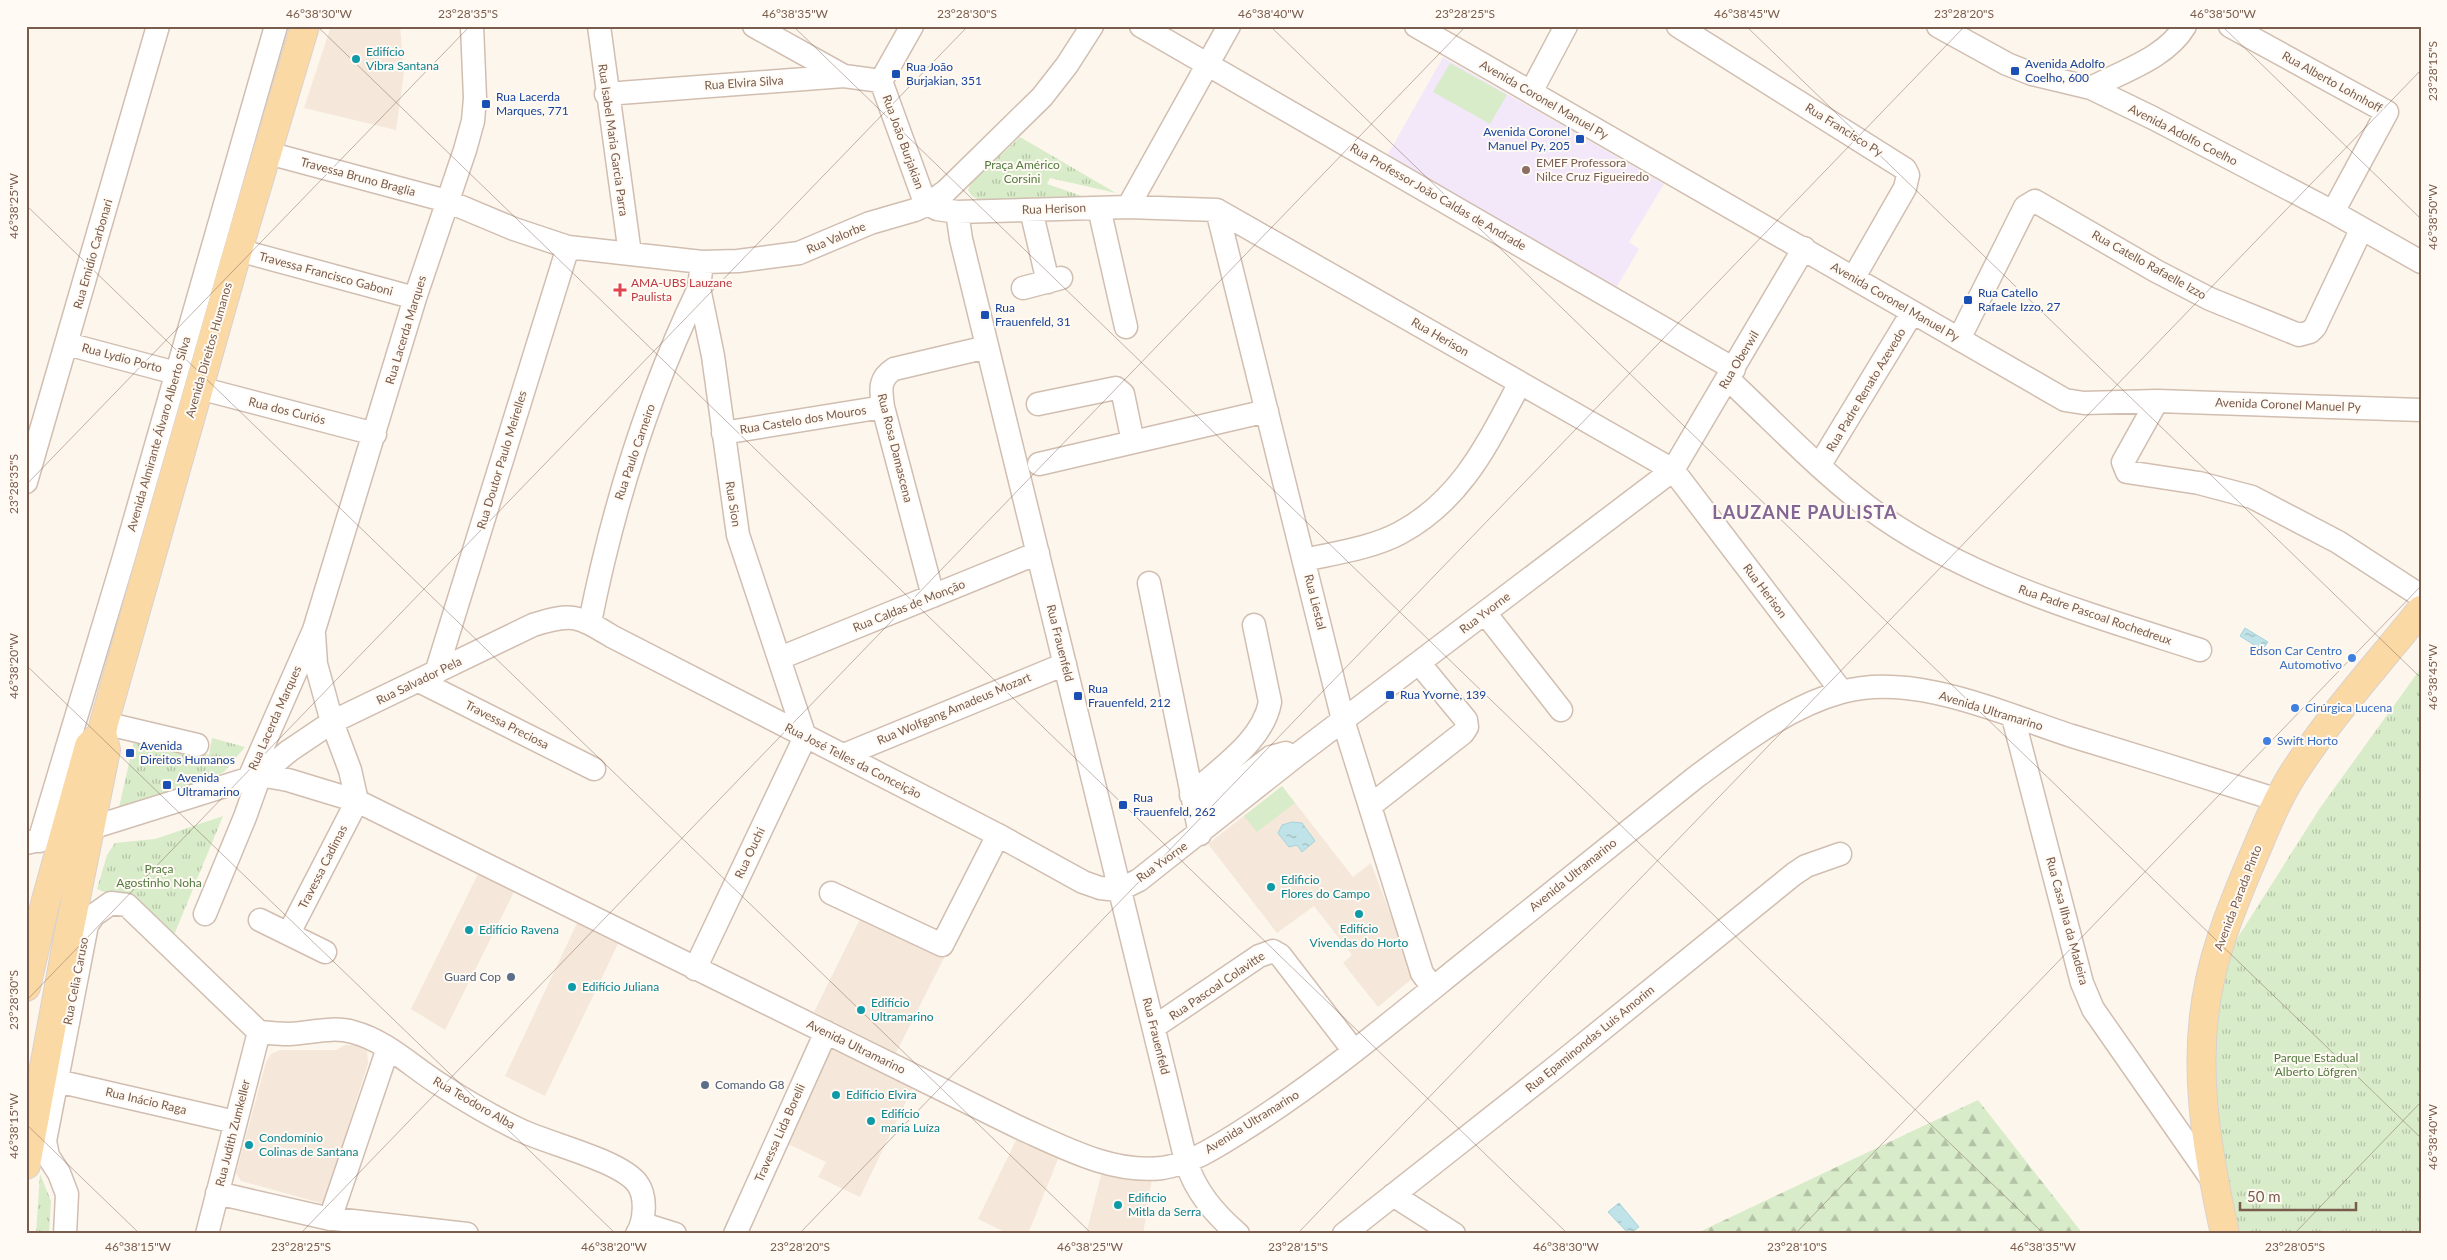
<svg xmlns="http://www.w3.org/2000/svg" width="2447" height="1260" viewBox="0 0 2447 1260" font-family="Lato,sans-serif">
<defs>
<pattern id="forest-firs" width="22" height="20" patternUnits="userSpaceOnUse" patternTransform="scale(1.25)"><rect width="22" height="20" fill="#d8ecc9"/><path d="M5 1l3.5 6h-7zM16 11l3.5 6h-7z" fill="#b4c2a5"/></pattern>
<pattern id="park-tufts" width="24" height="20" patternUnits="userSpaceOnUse" patternTransform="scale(1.25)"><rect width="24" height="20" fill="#d8ecc9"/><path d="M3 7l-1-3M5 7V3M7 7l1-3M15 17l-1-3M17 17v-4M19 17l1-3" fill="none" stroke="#b4c2a5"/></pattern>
<pattern id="water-ripples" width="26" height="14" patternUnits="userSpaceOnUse" patternTransform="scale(1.25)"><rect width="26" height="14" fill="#bfe3e8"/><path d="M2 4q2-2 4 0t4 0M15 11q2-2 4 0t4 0" fill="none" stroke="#a0bbbe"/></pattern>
</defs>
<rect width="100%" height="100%" fill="#fdf6ec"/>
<path fill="#f5e8da" d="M 331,26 L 400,26 L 404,73 L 396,130 L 304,108 Z
M 1282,786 L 1353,877 L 1371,863 L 1414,977 L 1378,1007 L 1343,963 L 1352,955 L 1314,906 L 1277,933 L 1208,844 Z
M 478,874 L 514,892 L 445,1030 L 411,1009 Z
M 863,913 L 946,954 L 896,1053 L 814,1012 Z
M 577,923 L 618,944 L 545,1096 L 505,1076 Z
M 345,1045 L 359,1045 L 367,1051 L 368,1063 L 324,1204 L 241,1181 L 236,1173 L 266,1062 L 271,1054 L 280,1050 L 336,1050 Z
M 832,1047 L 913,1087 L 860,1197 L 818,1177 L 826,1162 L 786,1143 Z
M 1018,1136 L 1060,1154 L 1028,1234 L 1009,1234 L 978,1219 Z
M 1102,1171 L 1152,1179 L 1143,1234 L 1086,1234 Z"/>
<path fill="#f3e8fa" d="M 1443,57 L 1664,184 L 1629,242 L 1639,249 L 1616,288 L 1387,156 Z"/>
<path fill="url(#forest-firs)" d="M 1978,1100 L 2083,1234 L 1695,1234 Z"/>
<path fill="url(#park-tufts)" d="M 1020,137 L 1116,193 L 1050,178 L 1047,184 L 1088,198 L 979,200 L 972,196 L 968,190 L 971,183 Z
M 2421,668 L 2421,1234 L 2215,1234 L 2204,1075 L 2226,956 L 2320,808 Z
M 135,736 L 209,755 L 212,738 L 245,747 L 224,772 L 158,800 L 118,812 Z
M 223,816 L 174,935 L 132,903 L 97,889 L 107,855 L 115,843 L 155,839 Z
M 40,1174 L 51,1201 L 49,1234 L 36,1234 Z"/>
<path fill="#d8ecc9" d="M 1450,63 L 1507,95 L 1490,124 L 1433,92 Z
M 1282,786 L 1295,803 L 1257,832 L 1244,816 Z"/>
<path fill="url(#water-ripples)" stroke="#a5d3da" d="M 2245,628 L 2268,642 L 2262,650 L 2240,636 Z
M 1292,822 L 1302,823 L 1315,841 L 1302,852 L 1297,845 L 1289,847 L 1278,833 L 1282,825 Z
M 1619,1203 L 1639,1227 L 1629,1234 L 1608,1212 Z"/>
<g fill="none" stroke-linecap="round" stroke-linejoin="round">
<g stroke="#d1beb0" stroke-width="25">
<path id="minor" d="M 599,26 L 630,254
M 754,26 L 844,76
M 912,26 L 881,81 L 923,197 L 928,204 L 937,209 L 957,212 L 1128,207 L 1217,210 L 1673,470 L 1842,692
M 1141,26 L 1734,369
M 1416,26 L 2065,400 L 2084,403 L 2157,401 L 2421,410
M 1678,26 L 1905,169 L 1908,175 L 1905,188 L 1854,277
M 1938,26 L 2007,64 L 2032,74 L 2091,88 L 2153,118 L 2333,212 L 2421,262
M 2230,26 L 2387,112 L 2333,212
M 2091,88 C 2123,71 2166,58 2185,26
M 1531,92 L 1566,26
M 606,94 L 844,76 L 881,81
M 268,153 L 447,201 L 514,229 L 568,247 L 702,262 L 738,261 L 799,253 L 870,223 L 915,210 L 928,204 L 946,191 L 1042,97 L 1067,65 L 1092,26
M 1128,207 L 1229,26
M 1099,208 L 1126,327
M 1031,210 L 1048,282
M 1217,210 L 1343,720 L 1422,973 L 1433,988
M 957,212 L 961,239 L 1186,1161 C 1195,1191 1214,1213 1238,1234
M 238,250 L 415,298
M 1023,288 L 1061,278
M 1959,339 L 2025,207 L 2035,201 L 2156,271 L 2210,299 L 2299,335 L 2310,332 L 2315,327 L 2361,230
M 67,344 L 176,373
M 1728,379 C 1774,422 1818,469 1868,507 C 1966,580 2086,613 2200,650
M 199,388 L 375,434
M 2157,401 L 2123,462 L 2127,472 L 2199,483 L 2252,497 L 2338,542 L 2421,596
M 1038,404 L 1116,388 L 1123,394 L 1133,442
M 723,433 L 883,407
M 1039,464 L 1267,411
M 1819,466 L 1912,313
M 26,482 L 158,26
M 1304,560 C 1335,553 1372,548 1400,533 C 1463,499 1488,442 1520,383
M 1149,583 L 1200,834
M 933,596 L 883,407 C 881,391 878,379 894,369 L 987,347
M 1485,613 L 1561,710
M 590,622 C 613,507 648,394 699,288
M 780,658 L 1038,553
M 436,673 L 568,247
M 419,681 L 594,769
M 2013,717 L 2082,983 L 2093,1009 L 2213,1181
M 104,723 L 197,745
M 844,755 L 1065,664
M 249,778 L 314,630 L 415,298 L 465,150 L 473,121 L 475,98 L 472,26
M 1191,795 C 1220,768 1263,741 1270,702 L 1254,625
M 1370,806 L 1463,733 L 1467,727 L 1466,720 L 1419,663
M 1196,814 L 1271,757 L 1286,753
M 39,841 L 124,557 L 276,26
M 26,843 L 91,828 L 260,775 L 288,780 L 357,801 L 1018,1127 C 1063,1147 1112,1174 1162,1168 C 1190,1164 1216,1147 1240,1132 C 1315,1085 1384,1028 1453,972 C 1534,907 1615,842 1696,777 C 1741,744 1787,707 1842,692 C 1914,672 2004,714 2072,736 C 2141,757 2209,778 2278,800
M 831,893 L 942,945 L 998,835
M 205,914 L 245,817 L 260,775 L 289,751 L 332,722 L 533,625 C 573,612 578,616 613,637 L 998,835 L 1083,882 L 1100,888 L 1119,890 L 1139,880 L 1297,755 L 1673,470 L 1804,248
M 260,920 L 325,952
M 289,933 L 357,801 L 350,770 L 332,722 L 316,664 L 314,634
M 695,969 L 805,737 L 738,535 L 713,356 L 699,288 L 702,262
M 1154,1027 L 1259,956 L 1273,951 L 1280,955 L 1354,1051
M 259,1032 C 269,1033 279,1034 289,1034 C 311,1033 332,1026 353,1032 C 387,1041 412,1067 441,1085 C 466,1101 493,1117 520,1130 C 549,1144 619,1160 637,1183 C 647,1196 645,1221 637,1234
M 57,1081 L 235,1122
M 217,1193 L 326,1218 L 467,1234
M 1393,1195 L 1454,1234
M 330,1219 L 388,1048
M 643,1224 L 675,1234
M 65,1234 L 67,1194 L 59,1173 L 48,1156 L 45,1141 L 87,925 L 94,915 L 111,903 L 127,905 L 259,1032
M 207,1234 L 259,1032
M 735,1234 L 826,1032
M 1344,1234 L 1557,1066 L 1794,874 L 1806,866 L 1840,854"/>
</g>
<g stroke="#dad1cd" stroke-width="30">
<path id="major" d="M 26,987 L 46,900 L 89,746 L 102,733
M 26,1165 L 68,937 L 106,750 L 102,733 L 104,723 L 238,250 L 305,26
M 2225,1234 C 2207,1151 2191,1064 2210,980 C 2218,942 2233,905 2248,869 C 2262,837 2274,804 2293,774 C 2330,716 2378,664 2421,610"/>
</g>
<use href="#minor" stroke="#fff" stroke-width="22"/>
<use href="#major" stroke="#fbd9a5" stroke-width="28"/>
</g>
<path fill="none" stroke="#7a5c4d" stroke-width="1" stroke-opacity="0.45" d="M 317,26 L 1568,1234M 793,26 L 2044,1234M 1270,26 L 2421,1138M 1746,26 L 2421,678M 2222,26 L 2421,219M 26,205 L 1092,1234M 26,485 L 470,26M 26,665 L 616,1234M 26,1001 L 968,26M 26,1124 L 140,1234M 300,1234 L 1466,26M 799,1234 L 1965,26M 1297,1234 L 2421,70M 1795,1234 L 2421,586M 2294,1234 L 2421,1102"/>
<g fill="#0f9aa8" stroke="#fffaf3" stroke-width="2">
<circle cx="356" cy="59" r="5"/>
<circle cx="1271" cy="887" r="5"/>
<circle cx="1359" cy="914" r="5"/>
<circle cx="469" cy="930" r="5"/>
<circle cx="572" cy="987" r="5"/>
<circle cx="861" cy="1010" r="5"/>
<circle cx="836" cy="1095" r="5"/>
<circle cx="871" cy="1121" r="5"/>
<circle cx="249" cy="1145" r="5"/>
<circle cx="1118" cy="1205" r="5"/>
</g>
<g fill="#1a4fb4" stroke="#fffaf3" stroke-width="2">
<rect x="2010" y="66" width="10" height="10" rx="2.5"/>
<rect x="891" y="69" width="10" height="10" rx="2.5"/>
<rect x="481" y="99" width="10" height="10" rx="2.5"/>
<rect x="1575" y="134" width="10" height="10" rx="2.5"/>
<rect x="1963" y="295" width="10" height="10" rx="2.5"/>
<rect x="980" y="310" width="10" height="10" rx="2.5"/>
<rect x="1385" y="690" width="10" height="10" rx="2.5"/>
<rect x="1073" y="691" width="10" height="10" rx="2.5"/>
<rect x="125" y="748" width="10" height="10" rx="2.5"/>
<rect x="162" y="780" width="10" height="10" rx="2.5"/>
<rect x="1118" y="800" width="10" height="10" rx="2.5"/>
</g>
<circle fill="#8d6e63" stroke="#fffaf3" stroke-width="2" cx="1526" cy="170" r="5"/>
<path fill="#e0444e" stroke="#fffaf3" stroke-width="2" d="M617.5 282.5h5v5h5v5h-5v5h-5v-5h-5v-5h5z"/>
<g fill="#3f7fe0" stroke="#fffaf3" stroke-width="2">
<circle cx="2352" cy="658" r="5"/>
<circle cx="2295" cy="708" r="5"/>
<circle cx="2267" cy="741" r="5"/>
</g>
<g fill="#5c6f8a" stroke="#fffaf3" stroke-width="2">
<circle cx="511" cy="977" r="5"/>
<circle cx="705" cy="1085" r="5"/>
</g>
<g text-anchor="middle" stroke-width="4" stroke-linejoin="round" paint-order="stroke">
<g font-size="12" fill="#0d838f" stroke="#fffaf3" text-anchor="start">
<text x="366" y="56">Edifício<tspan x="366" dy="14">Vibra Santana</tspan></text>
<text x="1281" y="884">Edificio<tspan x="1281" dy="14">Flores do Campo</tspan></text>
<text x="1359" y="933" text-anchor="middle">Edifício<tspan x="1359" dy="14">Vivendas do Horto</tspan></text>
<text x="479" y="934">Edifício Ravena</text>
<text x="582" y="991">Edifício Juliana</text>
<text x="871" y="1007">Edifício<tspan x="871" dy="14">Ultramarino</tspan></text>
<text x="846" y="1099">Edifício Elvira</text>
<text x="881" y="1118">Edifício<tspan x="881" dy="14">maria Luíza</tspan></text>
<text x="259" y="1142">Condomínio<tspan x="259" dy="14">Colinas de Santana</tspan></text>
<text x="1128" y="1202">Edificio<tspan x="1128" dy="14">Mitla da Serra</tspan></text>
</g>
<g font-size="12" fill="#164399" stroke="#fffaf3" text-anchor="start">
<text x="2025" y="68">Avenida Adolfo<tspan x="2025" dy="14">Coelho, 600</tspan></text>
<text x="906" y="71">Rua João<tspan x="906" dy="14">Burjakian, 351</tspan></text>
<text x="496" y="101">Rua Lacerda<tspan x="496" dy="14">Marques, 771</tspan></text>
<text x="1570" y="136" text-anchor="end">Avenida Coronel<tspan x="1570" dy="14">Manuel Py, 205</tspan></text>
<text x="1978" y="297">Rua Catello<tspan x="1978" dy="14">Rafaele Izzo, 27</tspan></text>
<text x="995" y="312">Rua<tspan x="995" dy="14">Frauenfeld, 31</tspan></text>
<text x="1088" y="693">Rua<tspan x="1088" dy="14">Frauenfeld, 212</tspan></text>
<text x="1400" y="699">Rua Yvorne, 139</text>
<text x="140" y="750">Avenida<tspan x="140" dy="14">Direitos Humanos</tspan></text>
<text x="177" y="782">Avenida<tspan x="177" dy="14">Ultramarino</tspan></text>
<text x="1133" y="802">Rua<tspan x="1133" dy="14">Frauenfeld, 262</tspan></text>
</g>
<g font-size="12" fill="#7a5c4d" stroke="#fffaf3">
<text transform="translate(2332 82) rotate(29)" y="4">Rua Alberto Lohnhoff</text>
<text transform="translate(744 83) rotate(-4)" y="4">Rua Elvira Silva</text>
<text transform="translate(1544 100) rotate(30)" y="4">Avenida Coronel Manuel Py</text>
<text transform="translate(1844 130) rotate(32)" y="4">Rua Francisco Py</text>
<text transform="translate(2183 135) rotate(27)" y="4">Avenida Adolfo Coelho</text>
<text transform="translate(613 140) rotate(82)" y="4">Rua Isabel Maria Garcia Parra</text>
<text transform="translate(903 142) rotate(70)" y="4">Rua João Burjakian</text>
<text transform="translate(358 177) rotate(15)" y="4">Travessa Bruno Braglia</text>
<text transform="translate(1438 197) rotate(30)" y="4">Rua Professor João Caldas de Andrade</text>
<text transform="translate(1054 209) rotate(-2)" y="4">Rua Herison</text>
<text transform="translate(836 238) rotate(-23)" y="4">Rua Valorbe</text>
<text transform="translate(93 254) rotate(-74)" y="4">Rua Emidio Carbonari</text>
<text transform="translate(2149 265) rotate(29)" y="4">Rua Catello Rafaelle Izzo</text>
<text transform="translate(326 274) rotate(15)" y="4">Travessa Francisco Gaboni</text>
<text transform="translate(1895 302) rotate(30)" y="4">Avenida Coronel Manuel Py</text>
<text transform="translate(406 330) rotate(-73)" y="4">Rua Lacerda Marques</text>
<text transform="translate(1440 337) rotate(30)" y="4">Rua Herison</text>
<text transform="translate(209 350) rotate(-74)" y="4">Avenida Direitos Humanos</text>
<text transform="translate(122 358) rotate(15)" y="4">Rua Lydio Porto</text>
<text transform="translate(1739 360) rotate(-59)" y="4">Rua Oberwil</text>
<text transform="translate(1866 390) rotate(-59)" y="4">Rua Padre Renato Azevedo</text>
<text transform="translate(2288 405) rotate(2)" y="4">Avenida Coronel Manuel Py</text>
<text transform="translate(287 411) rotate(14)" y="4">Rua dos Curiós</text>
<text transform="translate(803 420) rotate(-9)" y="4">Rua Castelo dos Mouros</text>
<text transform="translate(159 434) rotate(-74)" y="4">Avenida Almirante Álvaro Alberto Silva</text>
<text transform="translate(895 448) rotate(76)" y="4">Rua Rosa Damascena</text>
<text transform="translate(635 452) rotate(-71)" y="4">Rua Paulo Carneiro</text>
<text transform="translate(502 460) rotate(-73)" y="4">Rua Doutor Paulo Meirelles</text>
<text transform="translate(733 504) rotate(81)" y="4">Rua Sion</text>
<text transform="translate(1765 591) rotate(53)" y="4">Rua Herison</text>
<text transform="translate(1315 602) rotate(76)" y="4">Rua Liestal</text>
<text transform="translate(909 606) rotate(-22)" y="4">Rua Caldas de Monção</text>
<text transform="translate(1485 613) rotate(-37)" y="4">Rua Yvorne</text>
<text transform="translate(2095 615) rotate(19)" y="4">Rua Padre Pascoal Rochedreux</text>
<text transform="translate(1060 643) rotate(76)" y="4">Rua Frauenfeld</text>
<text transform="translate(419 681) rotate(-26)" y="4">Rua Salvador Pela</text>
<text transform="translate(954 709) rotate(-23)" y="4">Rua Wolfgang Amadeus Mozart</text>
<text transform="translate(1991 711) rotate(17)" y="4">Avenida Ultramarino</text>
<text transform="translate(275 718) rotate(-66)" y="4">Rua Lacerda Marques</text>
<text transform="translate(507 725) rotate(27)" y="4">Travessa Preciosa</text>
<text transform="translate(853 761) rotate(27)" y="4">Rua José Telles da Conceição</text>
<text transform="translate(750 853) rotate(-65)" y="4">Rua Ouchi</text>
<text transform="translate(1162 862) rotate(-36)" y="4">Rua Yvorne</text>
<text transform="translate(323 867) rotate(-63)" y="4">Travessa Cadimas</text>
<text transform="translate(1573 875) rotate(-39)" y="4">Avenida Ultramarino</text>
<text transform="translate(2238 898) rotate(-69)" y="4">Avenida Parada Pinto</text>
<text transform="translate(2067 921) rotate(75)" y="4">Rua Casa Ilha da Madeira</text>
<text transform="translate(76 981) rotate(-79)" y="4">Rua Celia Caruso</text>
<text transform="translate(1217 986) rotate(-34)" y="4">Rua Pascoal Colavitte</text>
<text transform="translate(1156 1036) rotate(76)" y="4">Rua Frauenfeld</text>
<text transform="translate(1590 1039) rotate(-39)" y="4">Rua Epaminondas Luis Amorim</text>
<text transform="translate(856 1047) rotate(26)" y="4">Avenida Ultramarino</text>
<text transform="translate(146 1101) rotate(13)" y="4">Rua Inácio Raga</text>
<text transform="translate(474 1103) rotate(30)" y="4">Rua Teodoro Alba</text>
<text transform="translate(1252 1122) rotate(-32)" y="4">Avenida Ultramarino</text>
<text transform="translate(233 1133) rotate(-76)" y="4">Rua Judith Zumkeller</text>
<text transform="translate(780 1133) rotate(-66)" y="4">Travessa Lida Borelli</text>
</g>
<g font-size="12" fill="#785e54" stroke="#fffaf3" text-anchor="start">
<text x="1536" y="167">EMEF Professora<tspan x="1536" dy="14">Nilce Cruz Figueiredo</tspan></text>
</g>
<g font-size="12" fill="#537a41" stroke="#fffaf3">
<text x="1022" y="169">Praça Américo<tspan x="1022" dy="14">Corsini</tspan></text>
<text x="159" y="873">Praça<tspan x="159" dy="14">Agostinho Noha</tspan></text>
<text x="2316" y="1062">Parque Estadual<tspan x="2316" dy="14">Alberto Löfgren</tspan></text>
</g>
<g font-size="12" fill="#be3a42" stroke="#fffaf3" text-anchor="start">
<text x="631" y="287">AMA-UBS Lauzane<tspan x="631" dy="14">Paulista</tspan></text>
</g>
<g font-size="12" fill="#366cbe" stroke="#fffaf3" text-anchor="start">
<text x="2342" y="655" text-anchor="end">Edson Car Centro<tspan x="2342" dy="14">Automotivo</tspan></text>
<text x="2305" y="712">Cirúrgica Lucena</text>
<text x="2277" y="745">Swift Horto</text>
</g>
<g font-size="12" fill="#4e5e75" stroke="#fffaf3" text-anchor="end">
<text x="501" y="981">Guard Cop</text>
<text x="715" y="1089" text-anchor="start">Comando G8</text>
</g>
<g font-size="18" font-weight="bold" letter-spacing="1" fill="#846695" stroke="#fffaf3">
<text x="1805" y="519">LAUZANE PAULISTA</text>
</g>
</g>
<rect width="2447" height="1260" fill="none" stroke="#fffaf3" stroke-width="55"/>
<path d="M2240 1202v8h116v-8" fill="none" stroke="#7a5c4d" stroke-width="2.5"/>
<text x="2247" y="1202" font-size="15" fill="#7a5c4d" stroke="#fffaf3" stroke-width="4" paint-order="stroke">50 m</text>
<rect x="28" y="28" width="2392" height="1204" fill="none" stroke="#7a5c4d" stroke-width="2"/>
<g font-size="12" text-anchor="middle" fill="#7a5c4d">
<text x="319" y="18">46°38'30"W</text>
<text x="468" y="18">23°28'35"S</text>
<text x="795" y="18">46°38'35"W</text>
<text x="967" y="18">23°28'30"S</text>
<text x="1271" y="18">46°38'40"W</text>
<text x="1465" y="18">23°28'25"S</text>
<text x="1747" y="18">46°38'45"W</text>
<text x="1964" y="18">23°28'20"S</text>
<text x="2223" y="18">46°38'50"W</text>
<text transform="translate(2433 71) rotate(-90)" y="4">23°28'15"S</text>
<text transform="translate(14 206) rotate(-90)" y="4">46°38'25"W</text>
<text transform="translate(2433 217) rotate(-90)" y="4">46°38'50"W</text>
<text transform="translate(14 484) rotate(-90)" y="4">23°28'35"S</text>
<text transform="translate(14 666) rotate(-90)" y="4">46°38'20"W</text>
<text transform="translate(2433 677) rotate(-90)" y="4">46°38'45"W</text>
<text transform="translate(14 1000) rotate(-90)" y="4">23°28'30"S</text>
<text transform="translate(14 1126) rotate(-90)" y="4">46°38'15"W</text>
<text transform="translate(2433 1137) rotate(-90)" y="4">46°38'40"W</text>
<text x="138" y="1251">46°38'15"W</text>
<text x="301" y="1251">23°28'25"S</text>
<text x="614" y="1251">46°38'20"W</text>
<text x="800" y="1251">23°28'20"S</text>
<text x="1090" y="1251">46°38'25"W</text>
<text x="1298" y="1251">23°28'15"S</text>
<text x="1566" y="1251">46°38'30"W</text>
<text x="1797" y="1251">23°28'10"S</text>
<text x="2043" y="1251">46°38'35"W</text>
<text x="2295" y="1251">23°28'05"S</text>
</g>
</svg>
